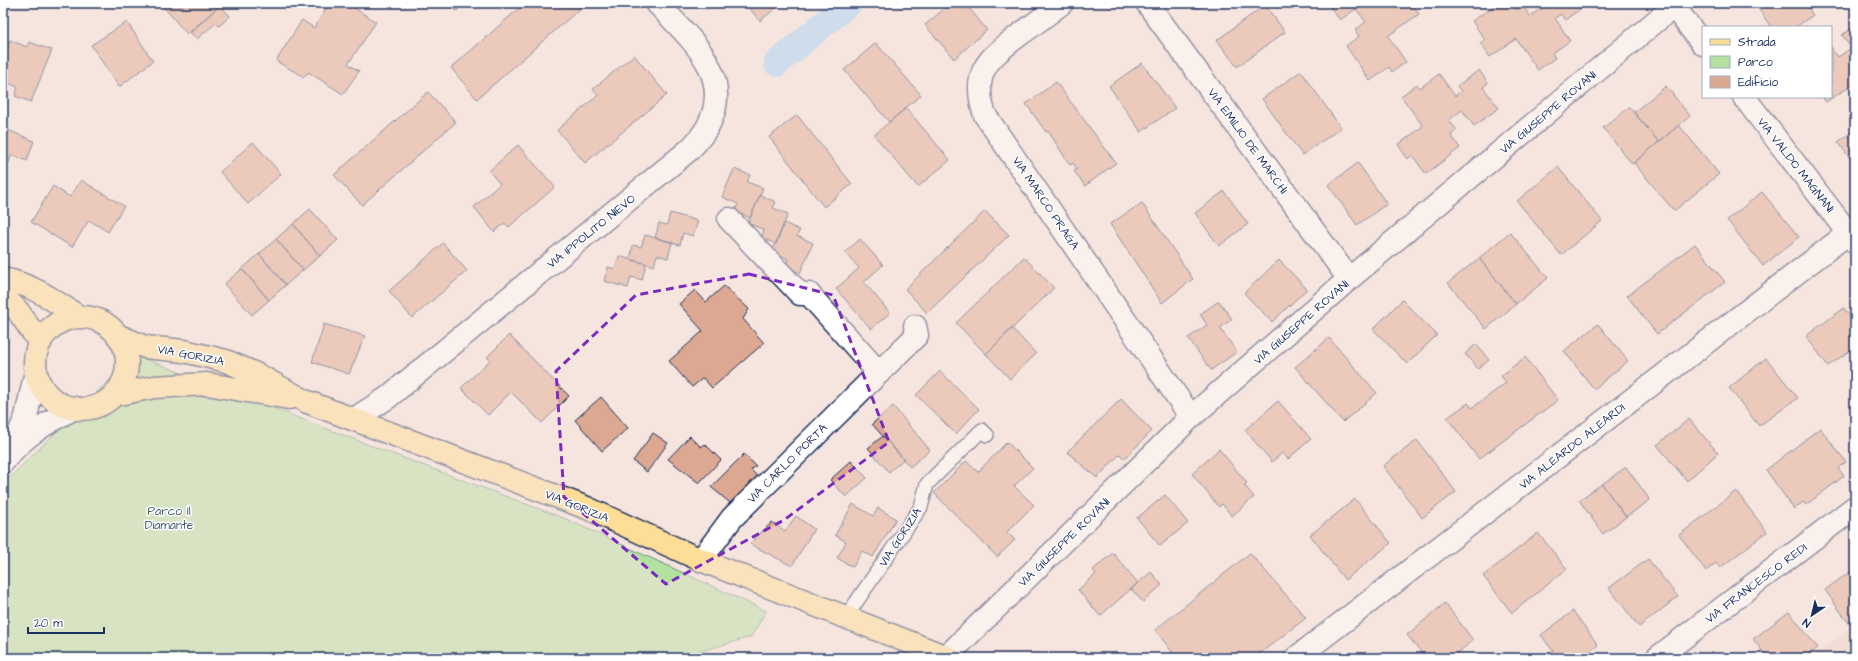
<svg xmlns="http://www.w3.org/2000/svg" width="1858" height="661" viewBox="0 0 1858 661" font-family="'Architects Daughter',sans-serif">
<rect width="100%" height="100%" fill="#f5e5de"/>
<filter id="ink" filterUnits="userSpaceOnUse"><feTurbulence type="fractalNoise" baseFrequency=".025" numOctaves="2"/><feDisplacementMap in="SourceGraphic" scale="8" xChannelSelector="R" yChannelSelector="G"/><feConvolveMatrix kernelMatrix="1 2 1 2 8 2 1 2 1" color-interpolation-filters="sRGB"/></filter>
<g filter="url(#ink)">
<path fill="#eed3c7" d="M 1855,624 L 1855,658 L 1812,658 Z"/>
<path fill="#b2e1a0" stroke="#66887f" d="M 135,355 L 385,451 L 566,519 L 766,611 L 751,637 L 676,658 L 3,658 L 3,484 Z"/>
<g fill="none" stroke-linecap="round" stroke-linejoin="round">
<path stroke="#9ed1fc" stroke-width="27" d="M 777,63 L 849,3"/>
</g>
<path fill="#dda892" stroke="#1b2f5e" d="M 160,3 L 218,3 L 220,5 L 188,35 Z
M 330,3 L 347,3 L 376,22 L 348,64 L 359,71 L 343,94 L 308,72 L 304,77 L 276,61 L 302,20 L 314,28 Z
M 445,3 L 463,3 L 457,11 Z
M 525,3 L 583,3 L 584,5 L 477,99 L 451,68 Z
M 745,3 L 782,3 L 760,21 Z
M 951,3 L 965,3 L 987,30 L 954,59 L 925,25 Z
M 1193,3 L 1205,3 L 1198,9 Z
M 1327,3 L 1411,3 L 1419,14 L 1388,36 L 1406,62 L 1392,72 L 1389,67 L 1370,81 L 1346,46 L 1359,36 L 1355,30 L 1366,22 L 1356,9 L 1340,20 Z
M 1498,3 L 1511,3 L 1516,10 L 1523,6 L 1530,16 L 1544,7 L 1541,3 L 1587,4 L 1565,20 L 1561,14 L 1555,18 L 1570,41 L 1552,53 L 1555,58 L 1538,70 L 1516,39 L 1490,57 L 1480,43 L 1485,40 L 1472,21 Z
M 1756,3 L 1807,3 L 1805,4 L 1813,15 L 1796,27 L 1771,27 L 1755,4 Z
M 220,5 L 230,16 L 219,26 L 216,23 L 197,39 L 190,32 Z
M 1265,5 L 1285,32 L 1237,67 L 1217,40 Z
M 127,22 L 153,61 L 119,87 L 91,45 Z
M 1855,26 L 1855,83 L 1826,102 L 1822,97 L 1831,97 L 1831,47 L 1838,57 L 1851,48 L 1842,35 Z
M 10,40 L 27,47 L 29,42 L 52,50 L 31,102 L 15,96 L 18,87 L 3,81 L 3,59 Z
M 876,43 L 921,95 L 889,122 L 844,70 Z
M 634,55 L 667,95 L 585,163 L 557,130 L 598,95 L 593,89 Z
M 1142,63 L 1175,108 L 1141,132 L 1109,86 Z
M 1479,70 L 1488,83 L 1483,87 L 1499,108 L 1474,126 L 1462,110 L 1449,120 L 1457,130 L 1451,135 L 1460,148 L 1426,174 L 1412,155 L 1408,159 L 1398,145 L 1423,126 L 1401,96 L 1417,84 L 1420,88 L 1439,74 L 1455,96 L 1461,91 L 1457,86 Z
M 1301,71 L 1341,128 L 1302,155 L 1262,99 Z
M 1056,82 L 1116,163 L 1085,186 L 1074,171 L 1077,169 L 1073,163 L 1070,165 L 1048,131 L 1046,132 L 1026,104 Z
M 1666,86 L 1690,116 L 1659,142 L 1634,112 Z
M 428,92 L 456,122 L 362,205 L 334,175 Z
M 1629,107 L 1659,142 L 1632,164 L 1603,128 Z
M 906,108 L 950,160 L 918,187 L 874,135 Z
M 797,115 L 852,184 L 824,207 L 769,137 Z
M 1679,125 L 1719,174 L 1674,211 L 1634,163 Z
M 3,128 L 34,141 L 27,161 L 12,155 L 3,176 Z
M 1855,130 L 1855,165 L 1838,142 Z
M 253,142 L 281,174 L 248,204 L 220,172 Z
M 518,145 L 555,187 L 509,227 L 505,223 L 494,232 L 474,207 L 500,184 L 489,171 Z
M 1358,163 L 1387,204 L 1357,225 L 1328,185 Z
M 1558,167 L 1602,221 L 1561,255 L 1517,201 Z
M 734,169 L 750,175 L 747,182 L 763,188 L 750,218 L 735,211 L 738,204 L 722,197 Z
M 81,180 L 124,206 L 108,232 L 89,220 L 72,247 L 31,222 L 53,186 L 70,197 Z
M 1224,191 L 1248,224 L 1219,246 L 1195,213 Z
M 1762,192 L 1799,237 L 1763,266 L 1727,220 Z
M 760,195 L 776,202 L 773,208 L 788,214 L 776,244 L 761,238 L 764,230 L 748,223 Z
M 1142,203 L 1193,279 L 1162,303 L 1110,224 Z
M 310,209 L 338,240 L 320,256 L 293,224 Z
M 985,211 L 1009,235 L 927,313 L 905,289 Z
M 670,213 L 698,221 L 693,236 L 683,233 L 680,245 L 655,238 L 659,223 L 667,225 Z
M 784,223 L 800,230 L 797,236 L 813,243 L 800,273 L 785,266 L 788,259 L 772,252 Z
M 293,224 L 320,256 L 303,270 L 276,239 Z
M 1510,232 L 1548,278 L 1516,304 L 1479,258 Z
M 645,235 L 672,242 L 668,258 L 657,255 L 654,266 L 630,259 L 633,245 L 641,247 Z
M 276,239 L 303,270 L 286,285 L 259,254 Z
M 860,239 L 883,265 L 864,282 L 890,313 L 871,329 L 836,289 L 859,268 L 845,252 Z
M 443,243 L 467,271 L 412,318 L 389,291 Z
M 1695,244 L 1725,282 L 1657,334 L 1627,296 Z
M 259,254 L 286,285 L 269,300 L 242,269 Z
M 619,256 L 646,264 L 642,280 L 631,277 L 628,288 L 604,281 L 608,267 L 615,269 Z
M 1024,257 L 1054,288 L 986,354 L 956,323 Z
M 1479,258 L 1516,304 L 1486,329 L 1448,283 Z
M 1279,260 L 1307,289 L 1272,322 L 1244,293 Z
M 242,269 L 269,300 L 252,315 L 224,284 Z
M 724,286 L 749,309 L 743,319 L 764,343 L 712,388 L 703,378 L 692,387 L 669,361 L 703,331 L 679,304 L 695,290 L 706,302 Z
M 1402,300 L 1437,335 L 1407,364 L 1373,329 Z
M 1219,301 L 1232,319 L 1220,328 L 1237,352 L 1211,370 L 1188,338 L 1207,325 L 1200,314 Z
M 1844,308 L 1855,324 L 1855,347 L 1828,366 L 1806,336 Z
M 324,324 L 365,336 L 349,374 L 312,362 Z
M 1598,324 L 1628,361 L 1594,389 L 1564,351 Z
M 1012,328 L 1036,354 L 1010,379 L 986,354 Z
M 509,335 L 569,396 L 542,423 L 511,392 L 488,415 L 461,388 L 490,360 L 487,357 Z
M 1329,338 L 1377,393 L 1343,422 L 1295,367 Z
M 1476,344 L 1489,360 L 1478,369 L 1465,354 Z
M 1525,357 L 1558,400 L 1479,459 L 1447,418 L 1468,403 L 1472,408 L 1506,383 L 1501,376 Z
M 1766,358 L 1798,398 L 1759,426 L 1729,388 Z
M 940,371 L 979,409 L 956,434 L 916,395 Z
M 601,397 L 628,428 L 602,451 L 575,420 Z
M 1121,399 L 1152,431 L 1124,459 L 1120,454 L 1097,478 L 1067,452 Z
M 1278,401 L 1311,439 L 1288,459 L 1282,453 L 1272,462 L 1245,430 Z
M 893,406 L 930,450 L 910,467 L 872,424 Z
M 1689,419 L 1718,453 L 1687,481 L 1657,445 Z
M 1820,428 L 1846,462 L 1838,468 L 1844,476 L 1806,505 L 1803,502 L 1794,509 L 1766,470 Z
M 653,433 L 668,443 L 647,472 L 633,461 Z
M 690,436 L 701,447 L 705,444 L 721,460 L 699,483 L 668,459 Z
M 883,436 L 904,459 L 889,472 L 868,448 Z
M 1417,440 L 1456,492 L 1422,518 L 1383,466 Z
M 1007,442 L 1033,468 L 1014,486 L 1034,505 L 1007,532 L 1015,540 L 997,557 L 934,493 L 966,461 L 978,472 Z
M 1219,449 L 1247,483 L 1244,485 L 1254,497 L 1232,516 L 1222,504 L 1219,507 L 1192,474 Z
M 744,454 L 756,466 L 751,470 L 762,481 L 735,507 L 711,487 Z
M 851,461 L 867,478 L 846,497 L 830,480 Z
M 1626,467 L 1650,500 L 1626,517 L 1602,484 Z
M 1602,484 L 1626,517 L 1603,534 L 1579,500 Z
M 1736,491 L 1767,532 L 1720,568 L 1716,563 L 1706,571 L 1679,535 Z
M 1165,495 L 1188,523 L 1160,546 L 1137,518 Z
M 1355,499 L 1391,543 L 1345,580 L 1310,535 Z
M 853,504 L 873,516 L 878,508 L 896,519 L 873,557 L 862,551 L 853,567 L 837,558 L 846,542 L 835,535 Z
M 796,516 L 814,529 L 792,566 L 750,544 L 772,522 L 785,531 Z
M 1538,533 L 1567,569 L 1512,613 L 1483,576 Z
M 1113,553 L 1138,583 L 1100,616 L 1078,590 L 1096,574 L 1093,570 Z
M 1250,553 L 1306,618 L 1254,658 L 1207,658 L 1203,653 L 1197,658 L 1177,658 L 1155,630 Z
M 1648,559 L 1678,597 L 1639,627 L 1609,588 Z
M 1855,568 L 1855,621 L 1850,625 L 1825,590 Z
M 1151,572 L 1162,585 L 1143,602 L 1131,589 Z
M 1445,603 L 1473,640 L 1452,658 L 1426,658 L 1407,635 Z
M 1573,611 L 1598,645 L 1581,658 L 1558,658 L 1541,635 Z
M 1789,612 L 1818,648 L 1804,658 L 1768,658 L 1753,639 Z"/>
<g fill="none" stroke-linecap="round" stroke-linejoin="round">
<g stroke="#1b2f5e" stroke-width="16">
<path id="lane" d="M 846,617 L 921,507 L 927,484 L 982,430 L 987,435"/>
</g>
<g stroke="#1b2f5e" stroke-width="25">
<path id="street" d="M 1062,3 C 1048,14 1033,25 1018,36 C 986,60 971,74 985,115 L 1191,417
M 1147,3 L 1349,279
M 1671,3 L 1703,44
M 1744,97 L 1855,242
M 729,219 L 800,294 L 809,294 L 879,373
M 354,419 L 387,398 L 689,150 C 696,143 703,135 708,126 C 735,74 689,38 657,3
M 13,447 L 26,417 L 36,371
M 3,462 C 22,437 47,422 75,408
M 701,560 L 732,518 L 917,335 L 915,326
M 946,657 L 1191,417 L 1349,279 L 1674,6
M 1296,658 L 1855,228
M 1657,658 L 1855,507"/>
</g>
<g stroke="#1b2f5e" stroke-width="25">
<path id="primary" d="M 3,279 C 32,284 55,301 79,317
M 3,295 L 18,311 L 40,343
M35 363a46 46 0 1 1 92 0a46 46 0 1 1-92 0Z
M 117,335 L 145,347 L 184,351 L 226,361 L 256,374 L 305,401 L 587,508 L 701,560 L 949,658
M 114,395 L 154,387 L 207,384 L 289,398"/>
</g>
<use href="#lane" stroke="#fff" stroke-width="13"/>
<use href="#street" stroke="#fff" stroke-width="22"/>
<use href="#primary" stroke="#fedd96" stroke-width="22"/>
</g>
</g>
<path d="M0 0H1858V661H0ZM 749,274 L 833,295 L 889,442 L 784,520 L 666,584 L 564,497 L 556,371 L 636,295 Z" fill="#f5e5de" fill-opacity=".55" fill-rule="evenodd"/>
<path fill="none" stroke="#7b2cbf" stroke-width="3" stroke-dasharray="8 5" stroke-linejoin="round" d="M 749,274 L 833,295 L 889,442 L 784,520 L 666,584 L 564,497 L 556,371 L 636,295 Z"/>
<g text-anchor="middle" stroke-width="3" stroke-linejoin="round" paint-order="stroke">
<g font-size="12" fill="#1b2f5e" stroke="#fff">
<text transform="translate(1548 112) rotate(-40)" y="4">VIA GIUSEPPE ROVANI</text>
<text transform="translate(1248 141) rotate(54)" y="4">VIA EMILIO DE MARCHI</text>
<text transform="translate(1796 165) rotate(52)" y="4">VIA VALDO MAGNANI</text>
<text transform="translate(1046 203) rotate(56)" y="4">VIA MARCO PRAGA</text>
<text transform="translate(591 231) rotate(-39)" y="4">VIA IPPOLITO NIEVO</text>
<text transform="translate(1301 322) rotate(-41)" y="4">VIA GIUSEPPE ROVANI</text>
<text transform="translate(191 355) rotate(11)" y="4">VIA GORIZIA</text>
<text transform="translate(1572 446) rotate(-38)" y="4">VIA ALEARDO ALEARDI</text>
<text transform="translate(787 463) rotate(-45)" y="4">VIA CARLO PORTA</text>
<text transform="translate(577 506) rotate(22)" y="4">VIA GORIZIA</text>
<text transform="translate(900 537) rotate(-57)" y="4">VIA GORIZIA</text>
<text transform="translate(1064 542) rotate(-44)" y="4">VIA GIUSEPPE ROVANI</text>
<text transform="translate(1756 583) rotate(-37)" y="4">VIA FRANCESCO REDI</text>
</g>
<g font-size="12" fill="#415c6e" stroke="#fff">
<text x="169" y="515">Parco Il<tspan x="169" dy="14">Diamante</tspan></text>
</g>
</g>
<rect width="1858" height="661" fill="none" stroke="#fff" stroke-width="16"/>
<rect x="8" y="8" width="1842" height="645" fill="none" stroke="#1b2f5e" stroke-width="1.5" filter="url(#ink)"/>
<rect x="1702" y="26" width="130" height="72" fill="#ffffff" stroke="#a4acbf"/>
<rect x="1710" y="39" width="20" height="6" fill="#fedd96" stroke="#a4acbf"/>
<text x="1738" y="46" font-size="12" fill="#1b2f5e">Strada</text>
<rect x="1710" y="56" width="20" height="12" fill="#b2e1a0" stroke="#a4acbf"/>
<text x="1738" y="66" font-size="12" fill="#1b2f5e">Parco</text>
<rect x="1710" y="76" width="20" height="12" fill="#dda892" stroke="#a4acbf"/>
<text x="1738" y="86" font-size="12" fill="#1b2f5e">Edificio</text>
<g transform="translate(1812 615) rotate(215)" stroke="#ffffff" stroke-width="3" paint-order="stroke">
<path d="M0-3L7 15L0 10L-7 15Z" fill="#1b2f5e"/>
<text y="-6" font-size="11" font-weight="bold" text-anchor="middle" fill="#1b2f5e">N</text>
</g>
<path d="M28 627v6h76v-6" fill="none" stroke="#1b2f5e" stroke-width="2"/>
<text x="34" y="627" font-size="12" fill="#1b2f5e" stroke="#ffffff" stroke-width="3" paint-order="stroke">20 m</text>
</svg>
